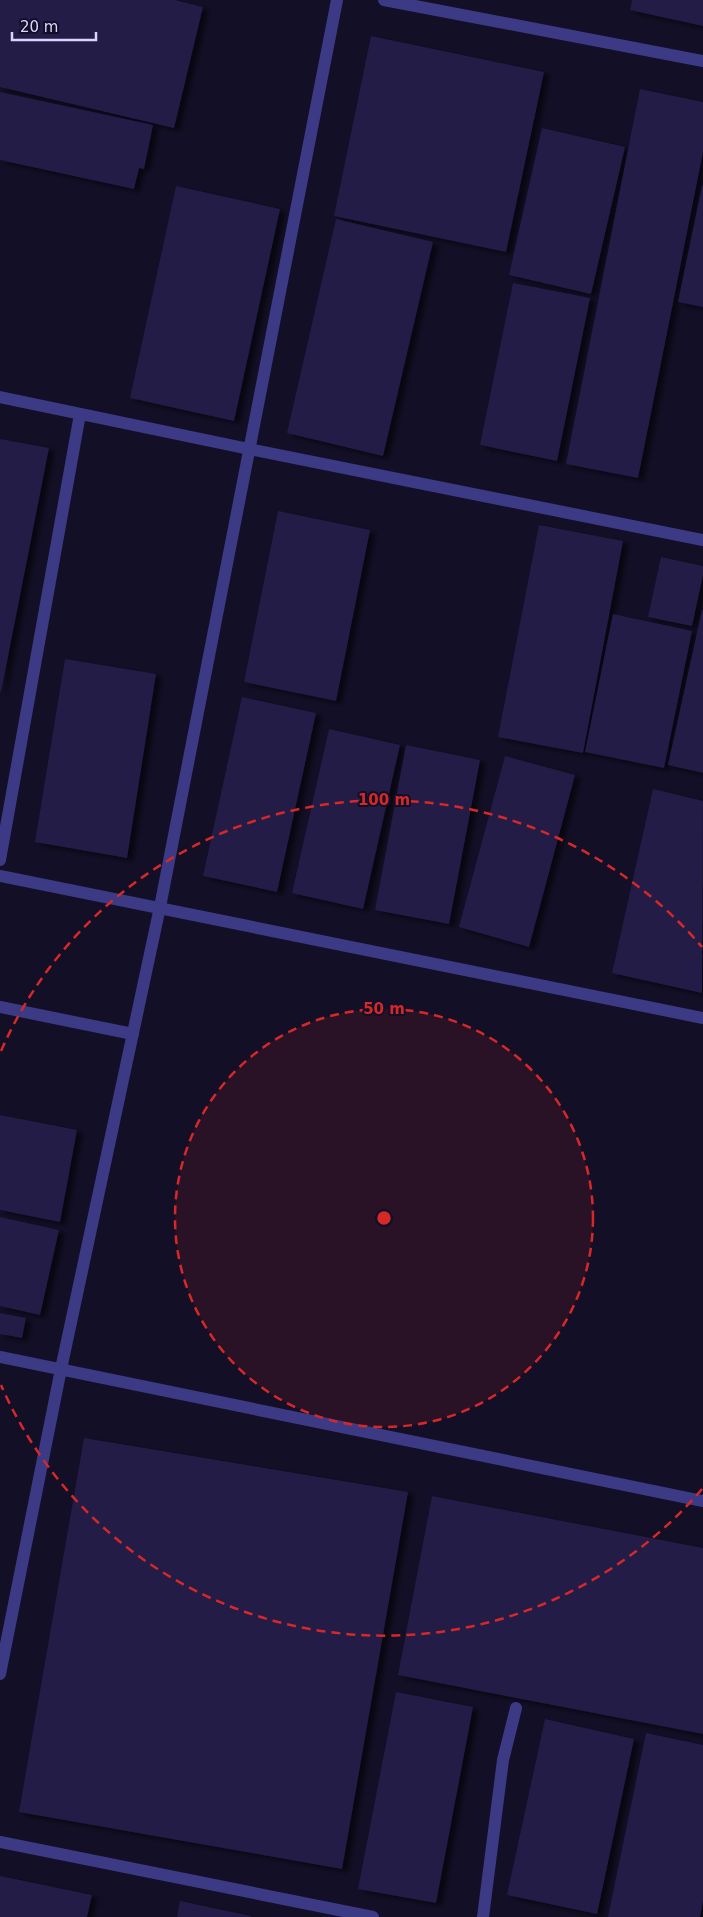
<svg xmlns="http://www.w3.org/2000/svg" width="703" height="1917" viewBox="0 0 703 1917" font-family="'DejaVu Sans',sans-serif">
<defs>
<filter id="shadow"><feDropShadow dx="5.5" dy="3" stdDeviation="2.5" flood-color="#0009"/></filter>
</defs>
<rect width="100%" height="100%" fill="#130f26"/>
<path fill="#241b47" filter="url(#shadow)" d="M 0,0 L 175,0 L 203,7 L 174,128 L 0,87 Z
M 632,0 L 703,0 L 703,26 L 630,10 Z
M 371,36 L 544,72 L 506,252 L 334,216 Z
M 640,89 L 703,102 L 703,152 L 638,478 L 566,464 Z
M 0,92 L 153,125 L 144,169 L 139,168 L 134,189 L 0,160 Z
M 542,128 L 625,147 L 591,294 L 509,275 Z
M 176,186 L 280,209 L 234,421 L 130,398 Z
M 702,186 L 703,186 L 703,307 L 678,302 Z
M 336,219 L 433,242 L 383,456 L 287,433 Z
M 513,283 L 590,298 L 557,461 L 480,445 Z
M 0,439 L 49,448 L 1,692 L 0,692 Z
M 278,511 L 370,530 L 336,701 L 244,682 Z
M 539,525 L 623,541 L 583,753 L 498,737 Z
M 661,557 L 703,566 L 703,575 L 692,626 L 648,617 Z
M 702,610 L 703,610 L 703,773 L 668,765 Z
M 613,614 L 692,631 L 664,768 L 585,752 Z
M 65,659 L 156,674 L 127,858 L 35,842 Z
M 242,697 L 316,713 L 277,892 L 203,876 Z
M 329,729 L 400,745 L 363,909 L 292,893 Z
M 406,745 L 480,760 L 449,924 L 375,910 Z
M 505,756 L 575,775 L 529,947 L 459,927 Z
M 653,789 L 703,801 L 702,993 L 612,973 Z
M 0,1115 L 77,1130 L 60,1222 L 0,1210 Z
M 0,1217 L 59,1230 L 40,1315 L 0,1306 Z
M 0,1313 L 26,1318 L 22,1338 L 0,1334 Z
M 84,1438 L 408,1492 L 342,1869 L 19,1812 Z
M 432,1496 L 703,1548 L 703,1734 L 398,1675 Z
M 396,1692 L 473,1707 L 436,1903 L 358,1889 Z
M 545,1719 L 634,1739 L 597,1914 L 507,1895 Z
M 646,1733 L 703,1745 L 703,1901 L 700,1917 L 608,1917 Z
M 0,1876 L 92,1895 L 87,1917 L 0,1917 Z
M 180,1901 L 251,1916 L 251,1917 L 177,1917 Z"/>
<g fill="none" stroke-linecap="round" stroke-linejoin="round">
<path stroke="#3d3a85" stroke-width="12" d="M 0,860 L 80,414
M 0,1007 L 133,1034
M 483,1917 L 503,1760 L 516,1708"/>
<path stroke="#3d3a85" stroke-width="12" d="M 384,0 L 703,61
M 0,397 L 249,449 L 703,540
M 0,876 L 703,1018
M 0,1357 L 703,1501
M 0,1674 L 61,1369 L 160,907 L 337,0
M 0,1842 L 373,1917"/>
</g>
<circle cx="384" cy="1218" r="209" fill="#d62828" fill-opacity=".12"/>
<g fill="none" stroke="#d62828" stroke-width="2.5" stroke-dasharray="9 6">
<circle cx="384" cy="1218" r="209"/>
<path d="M702 1489A418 418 0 0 1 1 1385M1 1051A418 418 0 0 1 702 947"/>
</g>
<circle cx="384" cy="1218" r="8" fill="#d62828" stroke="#130f26" stroke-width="2.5"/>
<g font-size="15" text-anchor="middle" font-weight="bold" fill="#d62828" stroke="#130f26" stroke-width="4" stroke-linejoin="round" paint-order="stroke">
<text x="384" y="805">100 m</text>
<text x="384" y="1014">50 m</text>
</g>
<path d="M12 32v8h84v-8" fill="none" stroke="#d9d4ff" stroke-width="2.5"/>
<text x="20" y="32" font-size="15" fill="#d9d4ff" stroke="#130f26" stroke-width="4" paint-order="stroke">20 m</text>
</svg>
